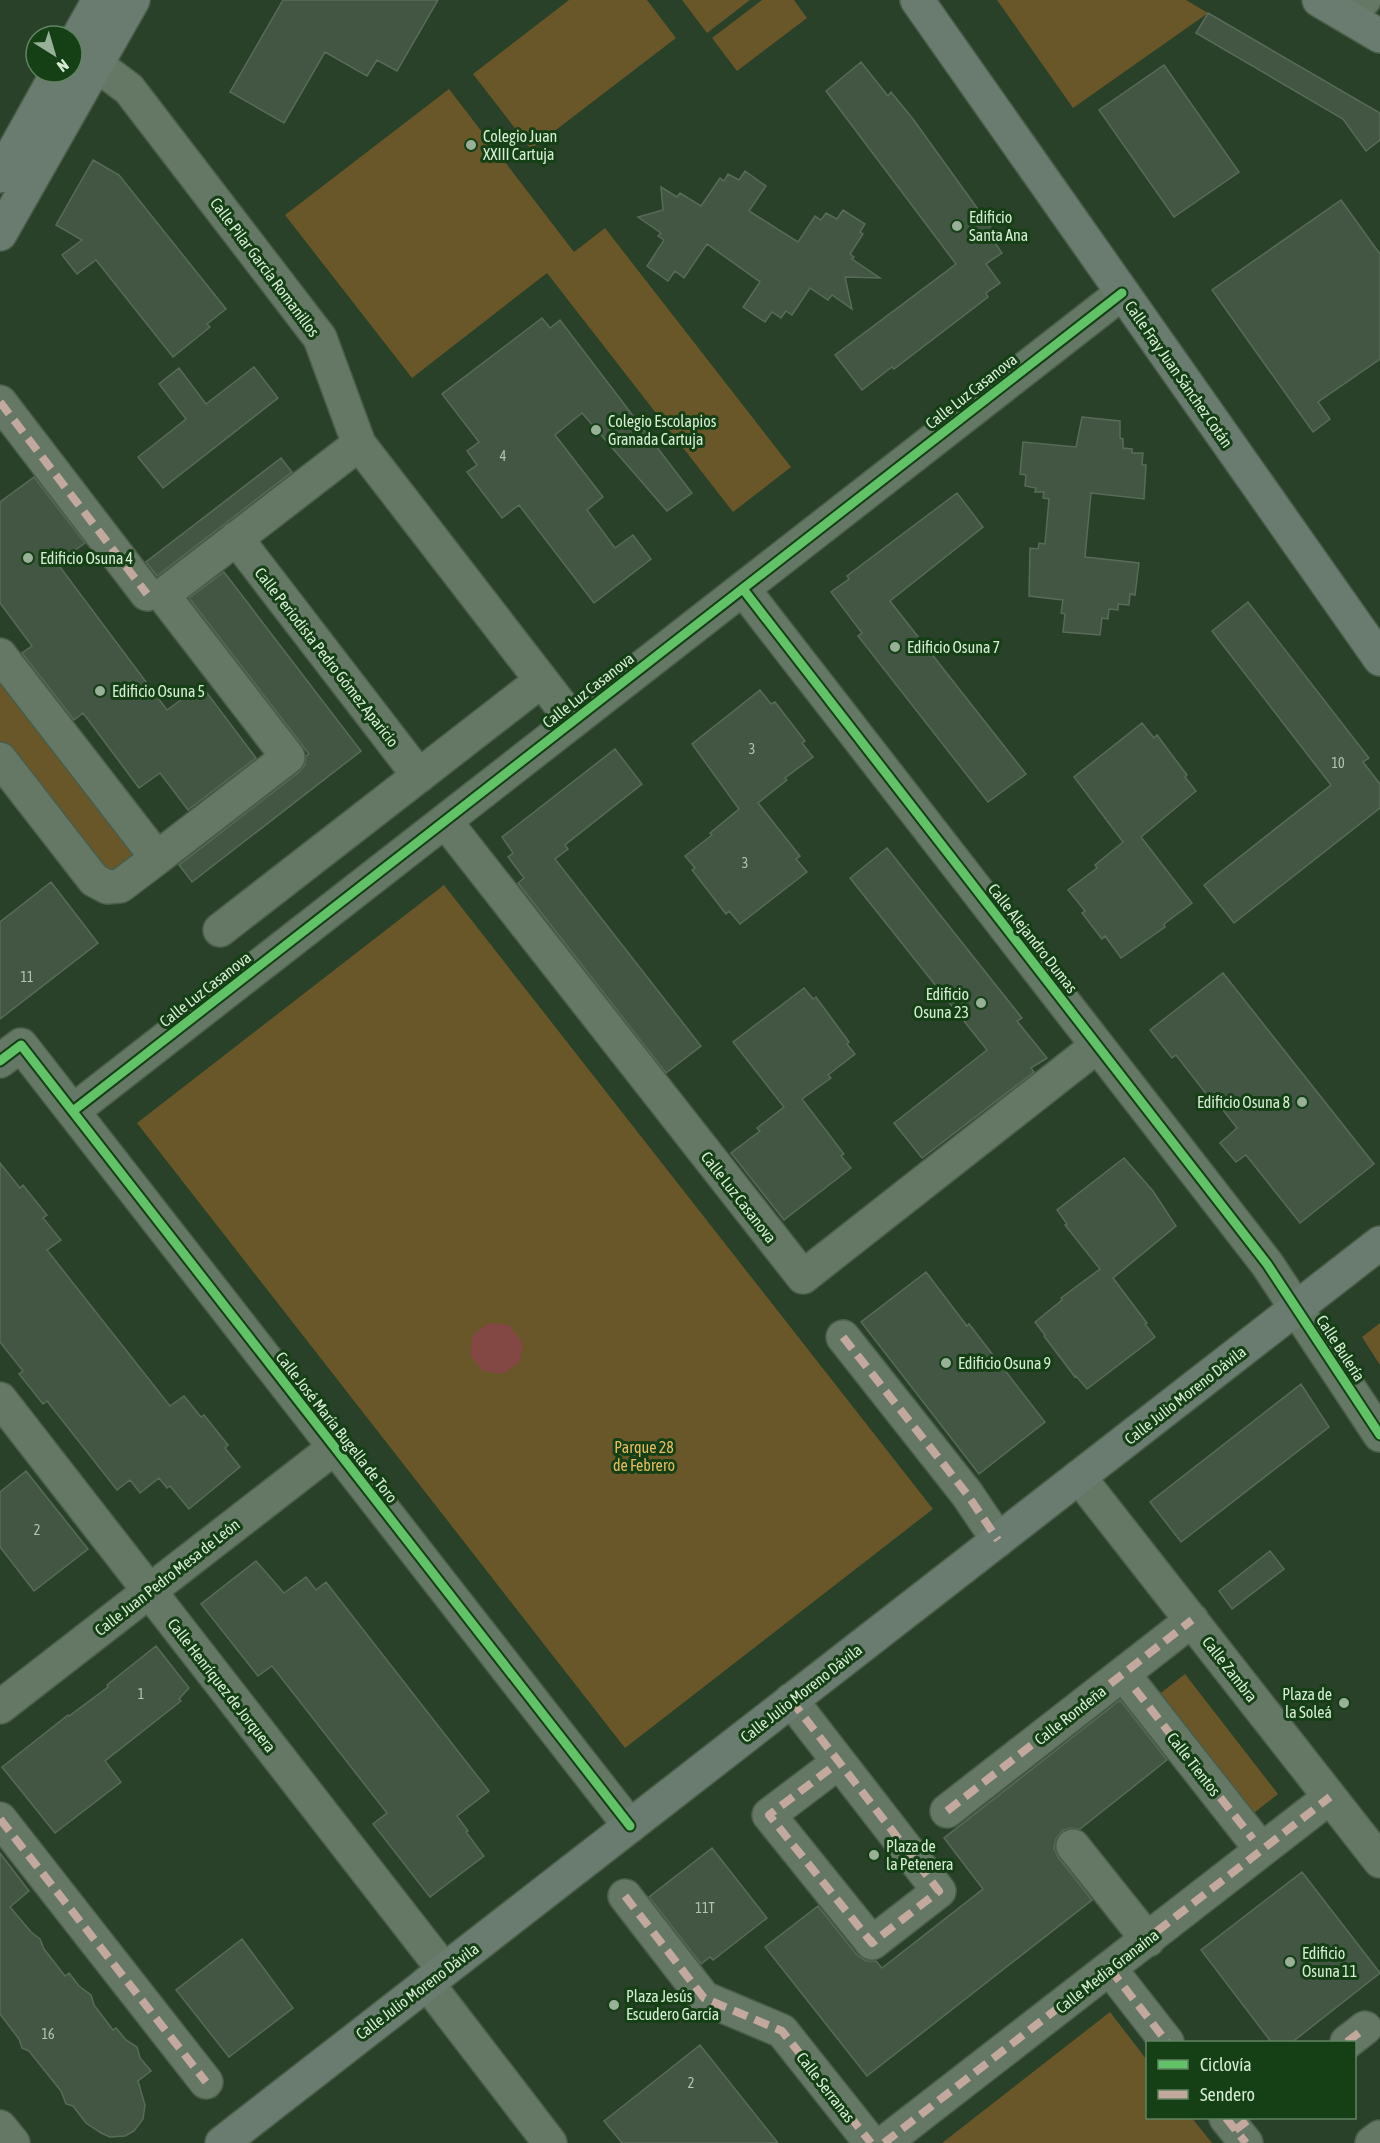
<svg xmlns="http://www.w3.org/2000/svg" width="1380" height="2143" viewBox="0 0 1380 2143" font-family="'Asap Condensed',sans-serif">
<rect width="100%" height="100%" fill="#294029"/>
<path fill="#695729" d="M 569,0 L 647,0 L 676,38 L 531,149 L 473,74 Z
M 682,0 L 750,0 L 707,33 Z
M 762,0 L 794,0 L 807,18 L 737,71 L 712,38 Z
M 997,0 L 1186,0 L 1208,13 L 1073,108 Z
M 449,89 L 574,252 L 605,228 L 791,467 L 733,512 L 547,273 L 412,378 L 285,215 Z
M 0,667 L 138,860 L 114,879 L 0,748 Z
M 444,885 L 933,1509 L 625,1748 L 137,1123 Z
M 1380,1323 L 1380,1365 L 1362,1337 Z
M 1185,1674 L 1278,1794 L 1250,1816 L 1157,1696 Z
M 1110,2012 L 1147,2060 L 1148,2118 L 1192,2118 L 1212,2143 L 942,2143 Z"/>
<path fill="#834843" d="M 489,1323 L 509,1325 L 523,1343 L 520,1362 L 503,1374 L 483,1371 L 470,1355 L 473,1335 Z"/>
<path fill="#435643" stroke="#586b58" stroke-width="1.5" d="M 283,0 L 438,0 L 397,71 L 377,60 L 367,76 L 325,52 L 284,123 L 230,92 Z
M 1208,13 L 1380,113 L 1380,140 L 1366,151 L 1343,119 L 1196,33 Z
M 861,62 L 888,96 L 891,92 L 913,119 L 998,237 L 993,240 L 1002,253 L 986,264 L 1000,283 L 986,293 L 988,297 L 894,369 L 892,367 L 862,390 L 835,355 L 956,264 L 826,91 Z
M 1164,65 L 1239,172 L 1174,217 L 1099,110 Z
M 93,160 L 119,175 L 226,309 L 207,324 L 210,327 L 173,357 L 96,260 L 77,274 L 62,255 L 82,240 L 56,225 Z
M 745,171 L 766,186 L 749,211 L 798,242 L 815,216 L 821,220 L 826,213 L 837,219 L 843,210 L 865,224 L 860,232 L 863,234 L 850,254 L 854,257 L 852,259 L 880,278 L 845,277 L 852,309 L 832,295 L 828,300 L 810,288 L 792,315 L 786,311 L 781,318 L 772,312 L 765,322 L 743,307 L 760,282 L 707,244 L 684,278 L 675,271 L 668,281 L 647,266 L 664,240 L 658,236 L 661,233 L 638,217 L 663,210 L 661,187 L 677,197 L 680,193 L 701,206 L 720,178 L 724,181 L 728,174 L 739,180 Z
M 1341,200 L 1380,254 L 1380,359 L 1318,402 L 1330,419 L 1313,432 L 1212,290 Z
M 542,318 L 550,328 L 560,320 L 692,493 L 667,511 L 582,413 L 555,435 L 603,497 L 587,510 L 615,548 L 633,535 L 651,559 L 594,603 L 519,505 L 502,518 L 467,472 L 477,465 L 467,451 L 479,442 L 442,394 Z
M 254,367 L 278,398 L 163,488 L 138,457 L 186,419 L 159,384 L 179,368 L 206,404 Z
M 1082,417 L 1120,421 L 1120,438 L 1123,439 L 1123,448 L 1132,449 L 1132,453 L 1143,453 L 1142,465 L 1146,465 L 1144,499 L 1091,493 L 1085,557 L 1139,563 L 1135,595 L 1130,594 L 1129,605 L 1118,604 L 1118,610 L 1109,609 L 1108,619 L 1102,618 L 1100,635 L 1063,632 L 1065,614 L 1061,613 L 1063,600 L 1029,596 L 1030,548 L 1038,549 L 1039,543 L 1045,544 L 1049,499 L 1043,498 L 1044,492 L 1035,492 L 1036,488 L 1025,486 L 1026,475 L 1020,474 L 1023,442 L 1076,447 Z
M 281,458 L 292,472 L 157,576 L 146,562 Z
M 34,477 L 85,543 L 57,563 L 167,710 L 201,685 L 256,758 L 188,810 L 160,773 L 139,788 L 83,713 L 74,720 L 22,653 L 32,646 L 0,603 L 0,502 Z
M 957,493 L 983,527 L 890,601 L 1026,774 L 988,802 L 858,636 L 862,633 L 831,592 L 849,579 L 847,576 Z
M 224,572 L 361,751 L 192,882 L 179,865 L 299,772 L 305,765 L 306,756 L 309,754 L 189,598 Z
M 1248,602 L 1369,758 L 1363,762 L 1380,784 L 1380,808 L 1234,923 L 1204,885 L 1331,785 L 1212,631 Z
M 760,690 L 771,704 L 775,702 L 805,741 L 802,743 L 813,757 L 785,778 L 787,780 L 758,803 L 800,856 L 796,859 L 807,872 L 740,924 L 729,911 L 726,914 L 692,870 L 695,868 L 685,856 L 712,835 L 710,833 L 739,809 L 692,744 Z
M 1142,723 L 1154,738 L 1157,735 L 1187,775 L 1185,777 L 1196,791 L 1141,837 L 1192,903 L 1164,924 L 1165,927 L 1121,958 L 1105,936 L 1102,939 L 1082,913 L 1085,911 L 1068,890 L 1097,868 L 1095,865 L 1123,842 L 1074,777 Z
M 615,749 L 642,784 L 565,845 L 568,849 L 555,859 L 701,1046 L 666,1073 L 518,883 L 524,878 L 508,857 L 513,853 L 502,837 Z
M 887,848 L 1022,1018 L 1017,1021 L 1047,1058 L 1031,1068 L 1034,1072 L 922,1158 L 894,1123 L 987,1050 L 850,878 Z
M 51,882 L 98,943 L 0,1019 L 0,922 Z
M 1223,973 L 1374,1164 L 1300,1223 L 1246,1155 L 1236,1162 L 1220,1143 L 1237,1128 L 1210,1093 L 1207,1095 L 1176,1055 L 1172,1058 L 1150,1030 Z
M 804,988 L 813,999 L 816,997 L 849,1042 L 847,1044 L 855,1054 L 828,1075 L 831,1078 L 802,1099 L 844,1154 L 841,1156 L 851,1168 L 784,1220 L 731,1153 L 760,1131 L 757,1128 L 784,1107 L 733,1042 Z
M 1124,1158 L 1153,1191 L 1176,1226 L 1113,1278 L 1147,1323 L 1145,1324 L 1155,1337 L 1087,1389 L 1076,1376 L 1075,1377 L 1044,1336 L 1045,1335 L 1035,1322 L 1062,1300 L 1061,1298 L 1100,1269 L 1065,1225 L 1067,1224 L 1057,1210 Z
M 0,1163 L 20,1188 L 23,1185 L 47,1215 L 43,1218 L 61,1240 L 47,1250 L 170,1406 L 184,1396 L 201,1417 L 204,1415 L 228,1445 L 225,1448 L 240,1467 L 189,1509 L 170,1486 L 167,1488 L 159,1478 L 140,1493 L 130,1480 L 117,1490 L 47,1401 L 43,1404 L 19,1374 L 23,1371 L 0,1342 Z
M 926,1272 L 967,1326 L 969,1324 L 1045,1422 L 979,1474 L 861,1322 Z
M 1301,1384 L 1329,1427 L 1181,1542 L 1150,1502 Z
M 26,1471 L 88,1549 L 34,1591 L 0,1547 L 0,1492 Z
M 1270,1551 L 1284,1569 L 1232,1609 L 1219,1591 Z
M 256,1561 L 284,1593 L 306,1577 L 316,1590 L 326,1582 L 489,1791 L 457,1816 L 468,1831 L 466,1832 L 484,1856 L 430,1897 L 373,1824 L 387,1813 L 272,1666 L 258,1676 L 201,1604 Z
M 156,1646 L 189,1688 L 179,1699 L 181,1701 L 105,1761 L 121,1782 L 55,1833 L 2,1767 L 68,1715 L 69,1716 L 108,1687 L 107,1685 Z
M 1120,1700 L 1167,1760 L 1080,1829 L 1070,1828 L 1062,1831 L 1056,1839 L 1054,1848 L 1058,1857 L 1092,1900 L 867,2076 L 765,1947 L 818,1906 L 857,1955 L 866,1961 L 876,1961 L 882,1968 L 983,1889 L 944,1838 Z
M 712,1848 L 767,1918 L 713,1960 L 710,1957 L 701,1964 L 649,1897 Z
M 0,1853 L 29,1891 L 10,1907 L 31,1932 L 40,1939 L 44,1949 L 65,1976 L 69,1973 L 79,1986 L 91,1995 L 94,2005 L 113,2030 L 116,2028 L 126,2040 L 137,2047 L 140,2058 L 151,2071 L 138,2081 L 145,2105 L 143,2119 L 134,2131 L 125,2136 L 110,2137 L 101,2133 L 86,2123 L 73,2106 L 66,2104 L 61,2091 L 29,2051 L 22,2048 L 19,2039 L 0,2014 Z
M 1302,1872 L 1380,1973 L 1291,2043 L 1272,2043 L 1201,1950 Z
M 242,1939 L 293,2008 L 229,2057 L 176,1990 Z
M 700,2045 L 778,2143 L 622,2143 L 604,2121 Z"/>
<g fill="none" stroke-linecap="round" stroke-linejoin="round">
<g stroke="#495d48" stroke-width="36">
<path id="minor" d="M 1340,12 L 1364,0
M 97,65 L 129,89 L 320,338 L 359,444 L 573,721
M 0,402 L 147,594
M 236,538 L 419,776
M 743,589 L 1267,1264 L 1380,1435
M 0,655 L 157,858 L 120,886 L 107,887 L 94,880 L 0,759
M 445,821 L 803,1277 L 1097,1046
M 157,858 L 288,757 L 163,595 L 359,444
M 220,930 L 528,691
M 0,1061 L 21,1045 L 630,1826
M 73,1111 L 1122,293
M 843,1337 L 967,1494 L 998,1540
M 0,1399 L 444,1970
M 1079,1477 L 1380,1861
M 1135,1689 L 1253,1839
M 791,1700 L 939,1891 L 872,1943 L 769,1815 L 839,1762
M 0,1707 L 334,1448
M 947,1811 L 1192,1620
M 0,1819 L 206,2082
M 1073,1846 L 1148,1940
M 625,1896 L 704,1998 L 782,2031 L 871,2143
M 1110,1969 L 1167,2042
M 427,1983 L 550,2143
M 1347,2042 L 1365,2028
M 1226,2118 L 1246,2143
M 0,2127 L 13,2143
M 884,2143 L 1330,1797
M 1372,2143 L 1380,2137"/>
</g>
<g stroke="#495d48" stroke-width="36">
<path id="major" d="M 917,0 L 1380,659
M 1319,0 L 1380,36
M 72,48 L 99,0
M 0,176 L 58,72
M 0,234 L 133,0
M 222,2143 L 1380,1243"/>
</g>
<use href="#minor" stroke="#657765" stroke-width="33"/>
<use href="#major" stroke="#6a7b6f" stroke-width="33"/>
<path stroke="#c3a89e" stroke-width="8" stroke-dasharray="15 8" stroke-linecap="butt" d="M 0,402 L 147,594
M 843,1337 L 967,1494 L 998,1540
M 1135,1689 L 1253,1839
M 791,1700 L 939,1891 L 872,1943 L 769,1815 L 839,1762
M 947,1811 L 1192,1620
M 0,1819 L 206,2082
M 625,1896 L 704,1998 L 782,2031 L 871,2143
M 1110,1969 L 1167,2042
M 1347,2042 L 1365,2028
M 1226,2118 L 1246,2143
M 1235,2130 L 1251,2118
M 884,2143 L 1330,1797"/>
<g stroke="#153f15" stroke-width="13">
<path id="cycleway" d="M 743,589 L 1267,1264 L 1380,1435
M 0,1061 L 21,1045 L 630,1826
M 73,1111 L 1122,293"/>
</g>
<use href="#cycleway" stroke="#61c268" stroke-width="9"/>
</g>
<g fill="#99b098" stroke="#153f15" stroke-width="2">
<circle cx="471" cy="145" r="6"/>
<circle cx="957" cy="226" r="6"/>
<circle cx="596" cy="430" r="6"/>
<circle cx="28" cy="558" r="6"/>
<circle cx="895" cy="647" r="6"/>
<circle cx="100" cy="691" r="6"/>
<circle cx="981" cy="1003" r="6"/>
<circle cx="1302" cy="1102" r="6"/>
<circle cx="946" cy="1363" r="6"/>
<circle cx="1344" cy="1703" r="6"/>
<circle cx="874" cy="1855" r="6"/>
<circle cx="1290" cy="1962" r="6"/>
<circle cx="614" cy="2005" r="6"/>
</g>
<g text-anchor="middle" stroke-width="6" stroke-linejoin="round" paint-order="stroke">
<g font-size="14" fill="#b1c7b0">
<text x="503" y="461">4</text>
<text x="752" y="754">3</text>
<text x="1338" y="768">10</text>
<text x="745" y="868">3</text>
<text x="27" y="982">11</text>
<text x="37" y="1535">2</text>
<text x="141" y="1699">1</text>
<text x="705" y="1913">11T</text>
<text x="48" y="2039">16</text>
<text x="691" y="2088">2</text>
</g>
<g font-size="16" fill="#d6edd4" stroke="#153f15" text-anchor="start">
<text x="483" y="142">Colegio Juan<tspan x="483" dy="18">XXIII Cartuja</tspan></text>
<text x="969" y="223">Edificio<tspan x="969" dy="18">Santa Ana</tspan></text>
<text x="608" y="427">Colegio Escolapios<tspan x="608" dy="18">Granada Cartuja</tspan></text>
<text x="40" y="564">Edificio Osuna 4</text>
<text x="907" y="653">Edificio Osuna 7</text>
<text x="112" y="697">Edificio Osuna 5</text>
<text x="969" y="1000" text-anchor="end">Edificio<tspan x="969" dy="18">Osuna 23</tspan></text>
<text x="1290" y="1108" text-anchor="end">Edificio Osuna 8</text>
<text x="958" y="1369">Edificio Osuna 9</text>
<text x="1332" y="1700" text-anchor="end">Plaza de<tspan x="1332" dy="18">la Soleá</tspan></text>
<text x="886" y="1852">Plaza de<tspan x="886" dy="18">la Petenera</tspan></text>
<text x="1302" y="1959">Edificio<tspan x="1302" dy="18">Osuna 11</tspan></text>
<text x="626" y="2002">Plaza Jesús<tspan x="626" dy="18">Escudero García</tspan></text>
</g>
<g font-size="16" fill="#d6edd4" stroke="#153f15">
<text transform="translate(265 267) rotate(53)" y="6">Calle Pilar García Romanillos</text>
<text transform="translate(1179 374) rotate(55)" y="6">Calle Fray Juan Sánchez Cotán</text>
<text transform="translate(971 391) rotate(-38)" y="6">Calle Luz Casanova</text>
<text transform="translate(327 657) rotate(52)" y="6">Calle Periodista Pedro Gómez Aparicio</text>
<text transform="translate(588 690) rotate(-38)" y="6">Calle Luz Casanova</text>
<text transform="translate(1033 938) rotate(52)" y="6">Calle Alejandro Dumas</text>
<text transform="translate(205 989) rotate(-38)" y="6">Calle Luz Casanova</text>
<text transform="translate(739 1197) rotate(52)" y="6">Calle Luz Casanova</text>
<text transform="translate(1341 1348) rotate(57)" y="6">Calle Bulería</text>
<text transform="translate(1185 1395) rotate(-38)" y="6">Calle Julio Moreno Dávila</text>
<text transform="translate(337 1427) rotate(52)" y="6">Calle José María Bugella de Toro</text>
<text transform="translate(167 1577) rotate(-38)" y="6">Calle Juan Pedro Mesa de León</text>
<text transform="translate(1230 1669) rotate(52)" y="6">Calle Zambra</text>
<text transform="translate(222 1685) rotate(52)" y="6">Calle Henríquez de Jorquera</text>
<text transform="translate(801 1693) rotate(-38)" y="6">Calle Julio Moreno Dávila</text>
<text transform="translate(1070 1715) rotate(-38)" y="6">Calle Rondeña</text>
<text transform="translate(1194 1764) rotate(52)" y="6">Calle Tientos</text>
<text transform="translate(1107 1971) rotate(-38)" y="6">Calle Media Granaína</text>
<text transform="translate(417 1991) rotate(-37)" y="6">Calle Julio Moreno Dávila</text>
<text transform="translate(826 2087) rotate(52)" y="6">Calle Serranas</text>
</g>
<g font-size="16" fill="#e8bb5f" stroke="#153f15">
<text x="644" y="1453">Parque 28<tspan x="644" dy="18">de Febrero</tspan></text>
</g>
</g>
<rect x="1146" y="2041" width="210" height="78" fill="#153f15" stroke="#628561" stroke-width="1.5"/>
<rect x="1158" y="2060" width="30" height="9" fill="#61c268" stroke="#628561" stroke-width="1.5"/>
<text x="1200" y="2071" font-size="18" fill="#d6edd4">Ciclovía</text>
<rect x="1158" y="2090" width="30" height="9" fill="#c3a89e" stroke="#628561" stroke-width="1.5"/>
<text x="1200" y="2101" font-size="18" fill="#d6edd4">Sendero</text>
<g transform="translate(54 54) rotate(143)"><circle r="28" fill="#153f15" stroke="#628561" stroke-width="1.5"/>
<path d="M0-4.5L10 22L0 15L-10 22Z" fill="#99b098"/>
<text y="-9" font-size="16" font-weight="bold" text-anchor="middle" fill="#d6edd4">N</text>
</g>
</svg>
